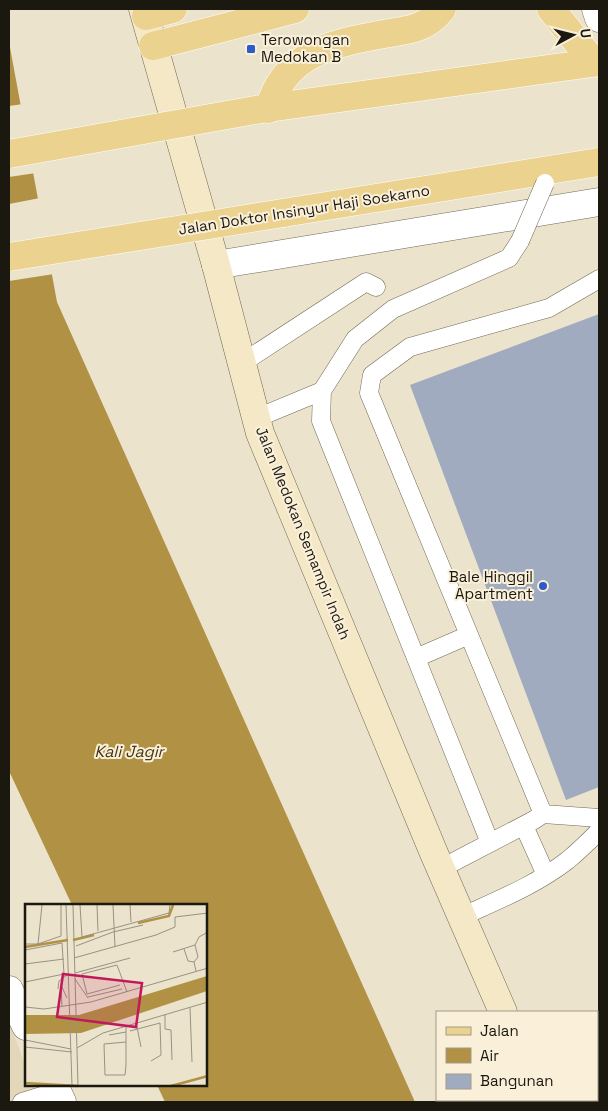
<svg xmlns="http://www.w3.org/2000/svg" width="608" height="1111" viewBox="0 0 608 1111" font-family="'Space Grotesk',sans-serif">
<rect width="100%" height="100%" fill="#ece3cd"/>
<path fill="#e3d7ba" d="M 9,1022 L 26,1067 L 26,1085 L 33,1085 L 40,1102 L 9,1102 Z"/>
<path fill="#b19244" d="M 9,42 L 57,302 L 415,1102 L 165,1102 L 157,1085 L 206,1085 L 206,905 L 72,905 L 9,771 Z"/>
<path fill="#ece3cd" d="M 23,104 L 36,173 L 9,177 L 9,106 Z
M 40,198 L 54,274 L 9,281 L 9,204 Z"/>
<path fill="#a1abbf" d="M 599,314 L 599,787 L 566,800 L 410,385 Z"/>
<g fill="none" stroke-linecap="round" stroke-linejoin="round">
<g stroke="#716955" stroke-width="19">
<path id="lane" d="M 242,363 L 366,282 L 376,287
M 322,391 L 321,421 L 490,843
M 257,418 L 322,391 L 355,339 L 393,309 L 509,258 L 520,241
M 416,658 L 469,635
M 543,814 L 369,393 L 372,375 L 410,347 L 549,308 L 599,279
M 524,826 L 546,875
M 440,869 L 534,820 L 543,814 L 599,818
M 461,917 C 498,900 536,885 568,860 C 579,851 589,841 599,831
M 22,1102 L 57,1091"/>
</g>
<g stroke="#716955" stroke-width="29">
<path id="street" d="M 596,9 L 599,18
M 216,265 L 599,202
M 9,990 L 26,1026
M 54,1085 L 62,1102"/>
</g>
<g stroke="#716955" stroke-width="29">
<path id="secondary" d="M 143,9 L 216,265 L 260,433 L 433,851 L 503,1012
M 542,1100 L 543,1102"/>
</g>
<g stroke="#fff" stroke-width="29">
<path id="primary" d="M 551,9 L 594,63
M 146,16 L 173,9
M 153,46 L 295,9
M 261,109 L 599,62
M 269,109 C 284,53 334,43 384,34 C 408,30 426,29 442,9
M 283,213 L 599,162"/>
</g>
<use href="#lane" stroke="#fff" stroke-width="18"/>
<use href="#street" stroke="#fff" stroke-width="28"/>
<use href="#secondary" stroke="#f5e8c7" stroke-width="28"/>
<use href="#primary" stroke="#ebd28f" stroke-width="28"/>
<g stroke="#716955" stroke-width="19" stroke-linecap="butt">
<path id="lane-bridge" d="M 520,241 L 545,183"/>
</g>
<g stroke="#fff" stroke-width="29" stroke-linecap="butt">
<path id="primary-bridge" d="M 9,154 L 261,109
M 9,257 L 283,213"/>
</g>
<use href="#lane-bridge" stroke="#fff" stroke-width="18"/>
<use href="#primary-bridge" stroke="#ebd28f" stroke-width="28"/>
</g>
<g fill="#2e5bca" stroke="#faf0da" stroke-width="2">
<rect x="246" y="44" width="10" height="10" rx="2.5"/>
<circle cx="543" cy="586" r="5"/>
</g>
<g text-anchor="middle" stroke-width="4" stroke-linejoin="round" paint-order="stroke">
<g font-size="15" fill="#1b1810" stroke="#faf0da" text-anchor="start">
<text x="261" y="45">Terowongan<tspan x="261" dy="17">Medokan B</tspan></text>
<text x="533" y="582" text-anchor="end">Bale Hinggil<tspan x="533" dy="17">Apartment</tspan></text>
</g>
<g font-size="15" fill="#1b1810" stroke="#faf0da">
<text transform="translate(304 210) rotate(-9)" y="5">Jalan Doktor Insinyur Haji Soekarno</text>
<text transform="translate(303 533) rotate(68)" y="5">Jalan Medokan Semampir Indah</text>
</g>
<g font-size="16" font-style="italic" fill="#443614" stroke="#faf0da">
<text x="129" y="757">Kali Jagir</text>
</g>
</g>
<g transform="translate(25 904)">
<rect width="182" height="182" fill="#ece3cd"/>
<path d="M 182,72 L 182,87 L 56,129 L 0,130 L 0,111 L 54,111 Z" fill="#b19244"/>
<path fill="none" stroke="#b19244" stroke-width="2.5" d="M 113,19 L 144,12 L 148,1M 48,36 L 69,31M 0,43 L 43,36M 0,179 L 53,182M 146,182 L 183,172"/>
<path fill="none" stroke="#989281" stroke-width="1" d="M 41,1 L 47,182M 48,1 L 53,182M 55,1 L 57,33 L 144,9 L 145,1M 72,1 L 73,27M 88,1 L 90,43M 105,1 L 106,18M 0,40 L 13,40 L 36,32 L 36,1M 13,40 L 17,1M 51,42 L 88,28 L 118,21M 159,45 L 163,57 L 169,58M 0,46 L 37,39 L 39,70M 148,48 L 170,41M 49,54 L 131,31 L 150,23 L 150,13 L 183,9M 0,60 L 39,55M 171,67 L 169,58 L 173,53 L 170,41 L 174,33 L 183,28M 50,69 L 105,54M 50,75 L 63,94M 0,78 L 39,70M 95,81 L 62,90 L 57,70 L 92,61 L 102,88M 33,85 L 34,77 L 42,71M 63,93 L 97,85M 37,102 L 36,81 L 42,94M 0,103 L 19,105 L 66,98 L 183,64M 165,103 L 167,158M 140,110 L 140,125 L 146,126 L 147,156M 111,118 L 116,143M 101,122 L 101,161 L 100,171 L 80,171 L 79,140 L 101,138M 105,127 L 135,119 L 136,151 L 126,157M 84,131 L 101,128M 0,136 L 46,145M 0,143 L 47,148M 52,144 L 78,129 L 183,98"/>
<path fill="#c2185b" fill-opacity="0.15" stroke="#c2185b" stroke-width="2.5" d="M 38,70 L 117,79 L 111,123 L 32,113 Z"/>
<rect width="182" height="182" fill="none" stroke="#1b1810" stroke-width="2.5"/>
</g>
<rect width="608" height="1111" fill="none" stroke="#1b1810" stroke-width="20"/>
<rect x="436" y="1011" width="162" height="90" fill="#faf0da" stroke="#a19a89"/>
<rect x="446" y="1027" width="25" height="8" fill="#ebd28f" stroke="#a19a89"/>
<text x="480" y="1036" font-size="15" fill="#1b1810">Jalan</text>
<rect x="446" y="1048" width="25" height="15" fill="#b19244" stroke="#a19a89"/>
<text x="480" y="1061" font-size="15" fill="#1b1810">Air</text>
<rect x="446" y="1074" width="25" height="15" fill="#a1abbf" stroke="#a19a89"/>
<text x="480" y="1086" font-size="15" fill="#1b1810">Bangunan</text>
<g transform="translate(573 35) rotate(83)" stroke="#faf0da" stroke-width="4" paint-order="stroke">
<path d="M0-4L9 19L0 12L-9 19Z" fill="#1b1810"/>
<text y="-8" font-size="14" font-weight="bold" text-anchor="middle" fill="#1b1810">U</text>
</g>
</svg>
